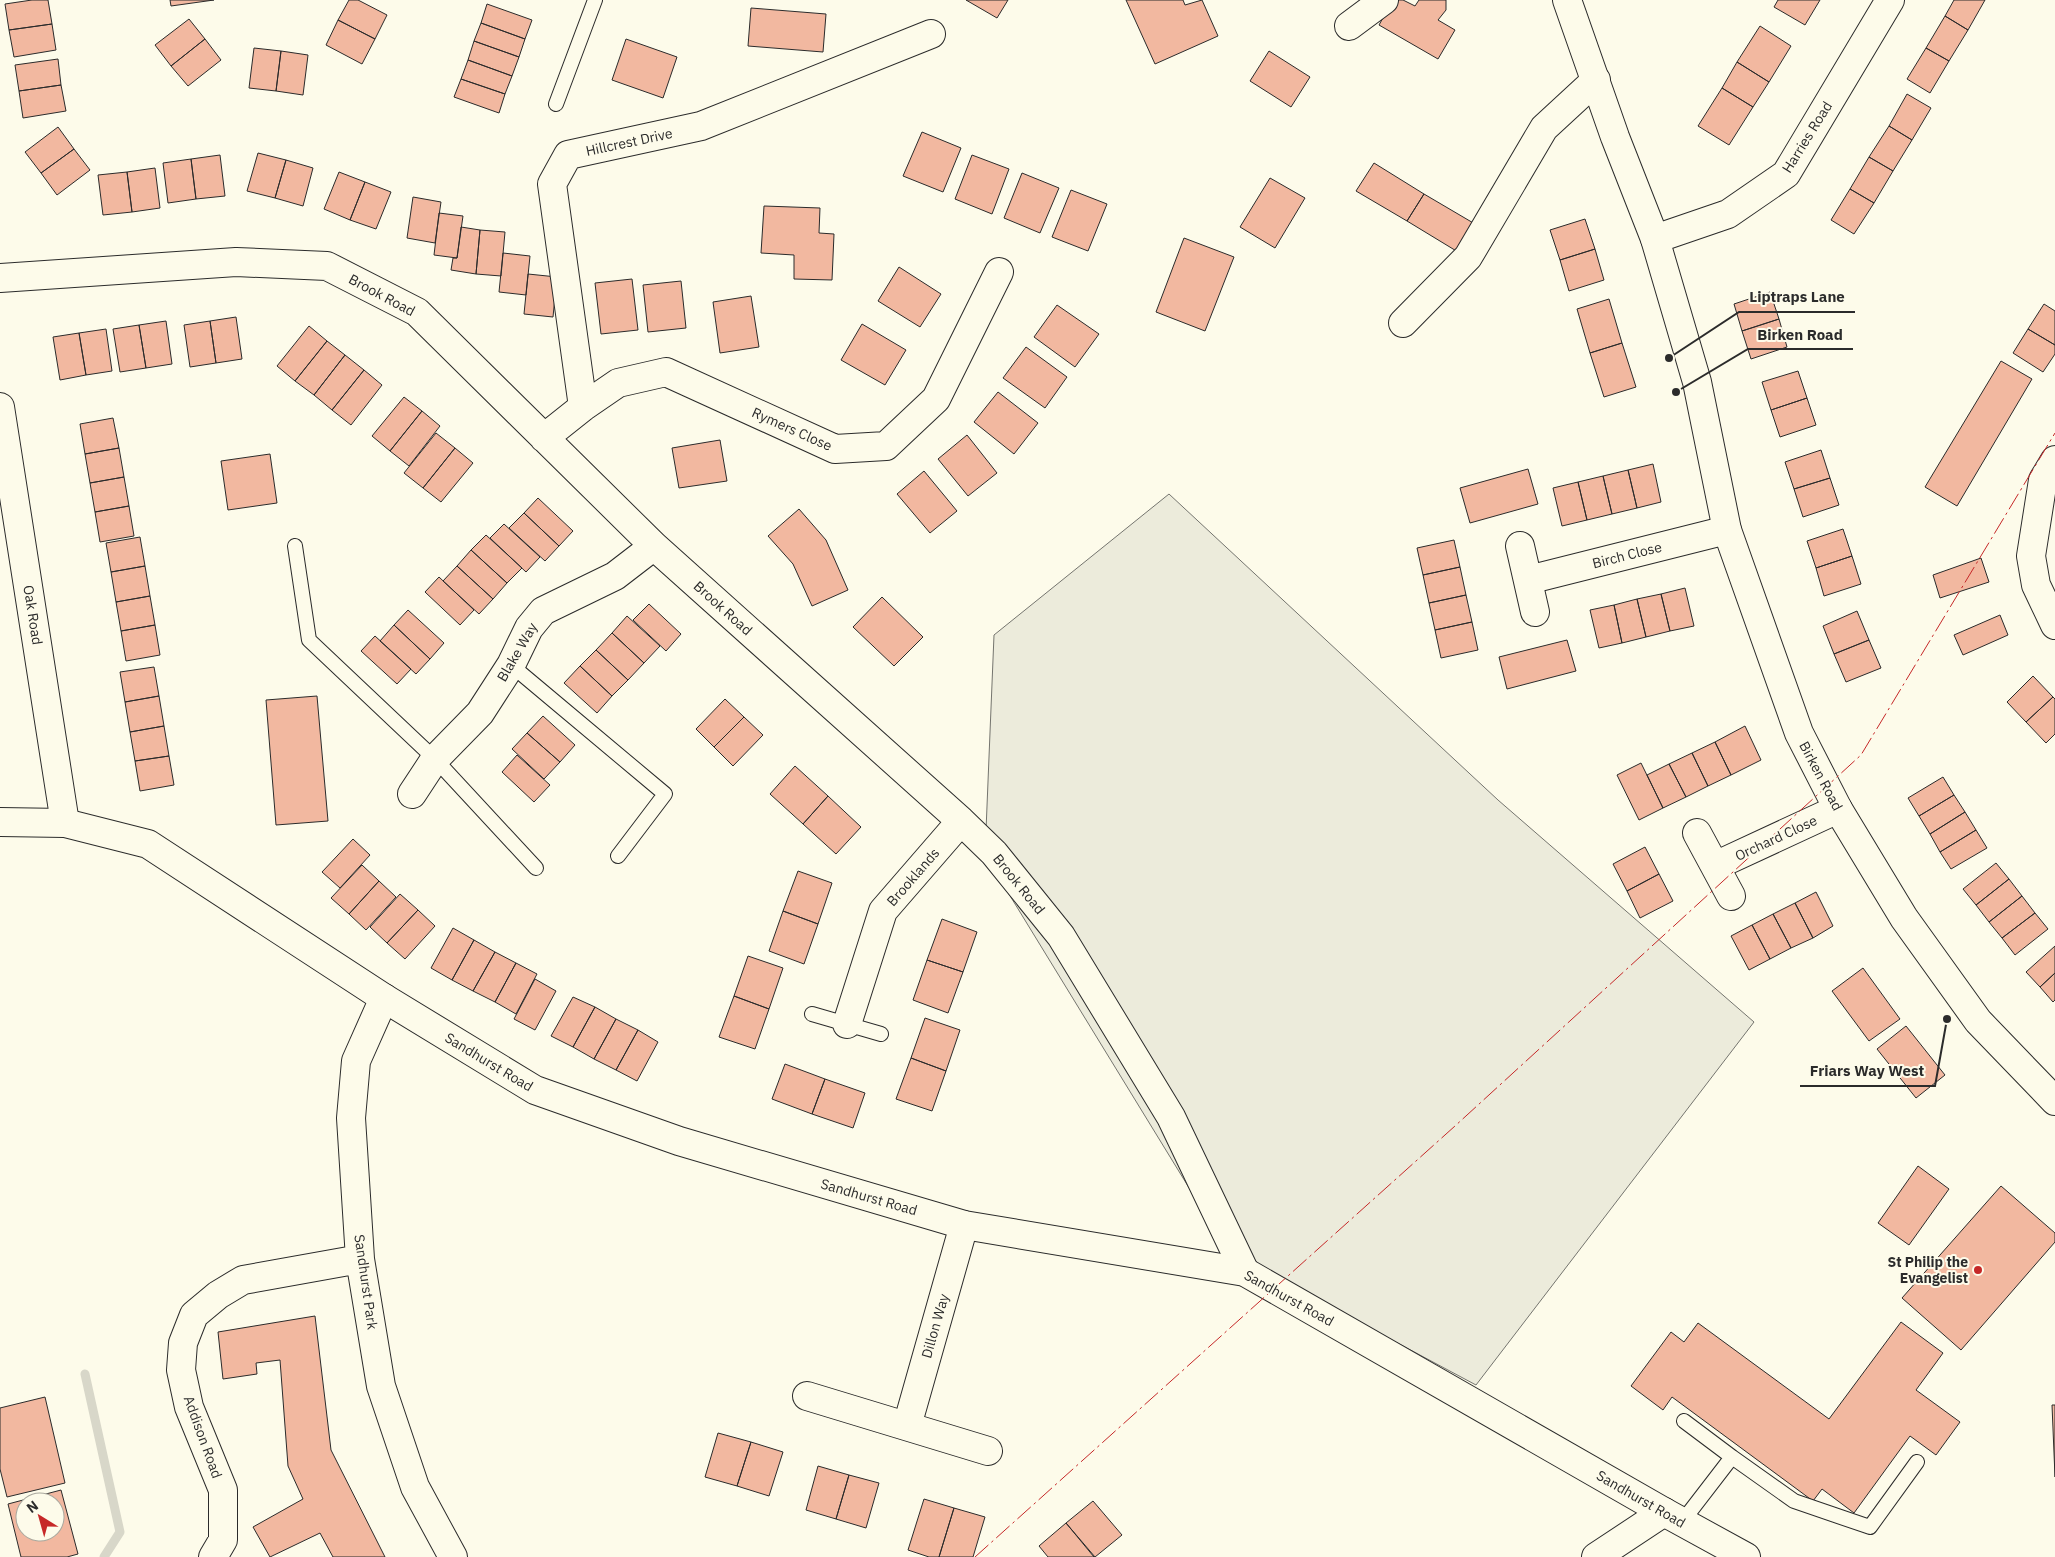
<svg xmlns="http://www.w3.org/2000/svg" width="2055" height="1557" viewBox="0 0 2055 1557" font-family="'IBM Plex Sans',sans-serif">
<rect width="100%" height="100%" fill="#fdfbea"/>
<path fill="#ecebdb" stroke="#74746e" d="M 1169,494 L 1498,800 L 1754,1022 L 1476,1385 L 1229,1253 L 985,855 L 994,635 Z"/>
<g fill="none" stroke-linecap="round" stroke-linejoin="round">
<path stroke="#d8d7c9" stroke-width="9" d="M 85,1374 L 120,1532 L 104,1557"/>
</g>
<path fill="#f2b8a0" stroke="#2b2b2b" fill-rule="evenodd" d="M 32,0 L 48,0 L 52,24 L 9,30 L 5,4 Z
M 170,0 L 214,0 L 171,6 Z
M 349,0 L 358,0 L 387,15 L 375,39 L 338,20 Z
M 966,0 L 1008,0 L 997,18 Z
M 1126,0 L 1183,0 L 1185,5 L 1202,0 L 1218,36 L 1155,64 Z
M 1393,0 L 1403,0 L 1415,6 L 1419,0 L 1446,0 L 1446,10 L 1438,20 L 1455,30 L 1438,59 L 1379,25 Z
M 1778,0 L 1820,0 L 1805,25 L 1774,7 Z
M 1954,0 L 1985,0 L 1968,30 L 1945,16 Z
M 487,4 L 532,20 L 525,39 L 481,23 Z
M 751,8 L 826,14 L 823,52 L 748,46 Z
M 1945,16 L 1968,30 L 1949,61 L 1926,48 Z
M 189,19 L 205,39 L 171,66 L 155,45 Z
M 338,20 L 375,39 L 362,64 L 326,45 Z
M 481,23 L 525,39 L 519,57 L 474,41 Z
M 52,24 L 56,50 L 14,57 L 9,30 Z
M 1760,26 L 1791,46 L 1769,82 L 1737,62 Z
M 205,39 L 221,60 L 188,86 L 171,66 Z
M 626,39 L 677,57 L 663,98 L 612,80 Z
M 474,41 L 519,57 L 512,76 L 468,60 Z
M 254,48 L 281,51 L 276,91 L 249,88 Z
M 1926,48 L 1949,61 L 1930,93 L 1907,79 Z
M 281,51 L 308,55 L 303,95 L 276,91 Z
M 1269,51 L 1310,77 L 1291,107 L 1250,81 Z
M 58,59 L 61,85 L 19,91 L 15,65 Z
M 468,60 L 512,76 L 505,94 L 461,79 Z
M 1737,62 L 1769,82 L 1753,107 L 1722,88 Z
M 461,79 L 505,94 L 499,113 L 454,97 Z
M 61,85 L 66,111 L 23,118 L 19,91 Z
M 1722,88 L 1753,107 L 1729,145 L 1698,126 Z
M 1907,94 L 1931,108 L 1912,140 L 1889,126 Z
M 1889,126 L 1912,140 L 1893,171 L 1869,157 Z
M 58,127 L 74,149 L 41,173 L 25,152 Z
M 922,132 L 961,148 L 943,192 L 903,176 Z
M 74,149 L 90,170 L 57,195 L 41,173 Z
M 258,153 L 286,160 L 275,198 L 247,191 Z
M 220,155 L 225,196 L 196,199 L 191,159 Z
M 972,155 L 1009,169 L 992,214 L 955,199 Z
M 1869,157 L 1893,171 L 1874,203 L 1850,189 Z
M 191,159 L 196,199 L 168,203 L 163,163 Z
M 286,160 L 313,168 L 303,206 L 275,198 Z
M 1374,163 L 1424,194 L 1407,221 L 1356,191 Z
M 155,168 L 160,208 L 132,212 L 127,172 Z
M 127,172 L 132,212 L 103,215 L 98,175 Z
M 339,172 L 365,182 L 350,220 L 324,209 Z
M 1022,173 L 1059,188 L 1040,233 L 1004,218 Z
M 1270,178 L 1305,198 L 1275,248 L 1240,227 Z
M 365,182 L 391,192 L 376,229 L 350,220 Z
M 1850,189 L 1874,203 L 1854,234 L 1831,220 Z
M 1071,190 L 1107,204 L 1088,251 L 1052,237 Z
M 1424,194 L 1475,224 L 1458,252 L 1407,221 Z
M 413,197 L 441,202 L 435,243 L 407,238 Z
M 764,206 L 820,208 L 819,233 L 834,234 L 832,280 L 794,279 L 794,255 L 761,253 Z
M 439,213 L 463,216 L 457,258 L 434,255 Z
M 1585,219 L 1595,249 L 1560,260 L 1550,230 Z
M 461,227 L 480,230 L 476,274 L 451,270 L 453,258 L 457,258 Z
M 480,230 L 505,232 L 501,276 L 476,274 Z
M 1184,238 L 1234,257 L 1205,331 L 1156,312 Z
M 1595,249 L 1604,280 L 1569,291 L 1560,260 Z
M 503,253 L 530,256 L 526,295 L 499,292 Z
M 899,267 L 941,294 L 920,327 L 878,301 Z
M 528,274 L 557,277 L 553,317 L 524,314 Z
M 632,279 L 638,330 L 601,334 L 595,283 Z
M 681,281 L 686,328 L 648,332 L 643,285 Z
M 1770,292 L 1779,319 L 1742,331 L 1734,304 Z
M 751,296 L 759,347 L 720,353 L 713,302 Z
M 1609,299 L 1622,343 L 1590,353 L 1577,309 Z
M 2044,304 L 2055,311 L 2055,345 L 2028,329 Z
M 1057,305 L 1099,334 L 1075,367 L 1034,337 Z
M 236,317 L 242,359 L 216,363 L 210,321 Z
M 1779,319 L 1787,347 L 1751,359 L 1742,331 Z
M 166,321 L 172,364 L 146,368 L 139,325 Z
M 210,321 L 216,363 L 190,367 L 184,325 Z
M 862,324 L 906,350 L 885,385 L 841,360 Z
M 139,325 L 146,368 L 120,372 L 113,329 Z
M 309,326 L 327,341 L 295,381 L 277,366 Z
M 106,329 L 112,371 L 86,375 L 79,333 Z
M 2028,329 L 2055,345 L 2055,354 L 2043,372 L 2013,353 Z
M 79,333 L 86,375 L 60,380 L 53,337 Z
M 327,341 L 345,355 L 314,395 L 295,381 Z
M 1622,343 L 1636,387 L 1604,397 L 1590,353 Z
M 1026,347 L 1067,377 L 1045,408 L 1003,378 Z
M 345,355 L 364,370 L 332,410 L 314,395 Z
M 2001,361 L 2032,379 L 1957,506 L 1925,487 Z
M 364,370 L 382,385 L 351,425 L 332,410 Z
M 1798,371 L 1807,398 L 1771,410 L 1762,382 Z
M 998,392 L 1038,423 L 1014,454 L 974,422 Z
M 404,397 L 422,411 L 390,451 L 372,436 Z
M 1807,398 L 1816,425 L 1780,437 L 1771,410 Z
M 422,411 L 440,426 L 409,466 L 390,451 Z
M 113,418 L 119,448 L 85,454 L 80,424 Z
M 436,433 L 455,448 L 423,488 L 404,473 Z
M 967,435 L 997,473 L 968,496 L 938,459 Z
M 720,440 L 727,481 L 679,488 L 672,448 Z
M 119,448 L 124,477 L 90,483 L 85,454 Z
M 455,448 L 473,463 L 441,502 L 423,488 Z
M 1821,450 L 1830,478 L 1794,489 L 1785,462 Z
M 270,454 L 277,503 L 228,510 L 221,461 Z
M 1653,464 L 1661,502 L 1637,508 L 1628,470 Z
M 1528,469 L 1538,504 L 1470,523 L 1460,488 Z
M 1628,470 L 1637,508 L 1612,514 L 1603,476 Z
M 924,471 L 957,511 L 930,533 L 897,494 Z
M 1603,476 L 1612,514 L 1587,520 L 1578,482 Z
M 124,477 L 129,506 L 95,512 L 90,483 Z
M 1830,478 L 1839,505 L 1803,517 L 1794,489 Z
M 1578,482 L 1587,520 L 1562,526 L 1553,488 Z
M 538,498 L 573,531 L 559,546 L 524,513 Z
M 129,506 L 134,536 L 100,542 L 95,512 Z
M 799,509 L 826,540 L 848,590 L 812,606 L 793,564 L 768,536 Z
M 524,513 L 559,546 L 545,561 L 509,528 Z
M 504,524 L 540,557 L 526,572 L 490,538 Z
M 1843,529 L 1852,556 L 1816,568 L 1807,541 Z
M 486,535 L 522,568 L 507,583 L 471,550 Z
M 140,537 L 145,566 L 111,572 L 106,543 Z
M 1454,540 L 1460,567 L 1423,575 L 1417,548 Z
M 471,550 L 507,583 L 493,599 L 457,566 Z
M 1852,556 L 1861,584 L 1824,596 L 1816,568 Z
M 1981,558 L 1989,582 L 1940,598 L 1933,575 Z
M 145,566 L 150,596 L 116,602 L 111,572 Z
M 457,566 L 493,599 L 479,614 L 443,581 Z
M 1460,567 L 1466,595 L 1429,603 L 1423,575 Z
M 439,577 L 474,610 L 460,625 L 425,592 Z
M 1685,588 L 1694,626 L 1670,631 L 1661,594 Z
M 1661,594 L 1670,631 L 1646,637 L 1637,599 Z
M 1466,595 L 1472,622 L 1435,630 L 1429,603 Z
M 150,596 L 155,625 L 121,631 L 116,602 Z
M 882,597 L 923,637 L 894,666 L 853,627 Z
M 1637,599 L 1646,637 L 1622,643 L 1614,605 Z
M 649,604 L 681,634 L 666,651 L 633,620 Z
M 1614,605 L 1622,643 L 1599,648 L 1590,610 Z
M 408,610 L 444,643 L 430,659 L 394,625 Z
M 1857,611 L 1869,640 L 1834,654 L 1823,626 Z
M 2000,615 L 2008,635 L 1963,655 L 1954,635 Z
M 627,616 L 660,646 L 644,663 L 612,633 Z
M 1472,622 L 1478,650 L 1441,658 L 1435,630 Z
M 155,625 L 160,655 L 126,661 L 121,631 Z
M 394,625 L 430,659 L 416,674 L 380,641 Z
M 612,633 L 644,663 L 628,680 L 596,650 Z
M 375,636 L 411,669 L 397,684 L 361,651 Z
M 1567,640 L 1576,671 L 1507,689 L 1499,657 Z
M 1869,640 L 1881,668 L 1846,682 L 1834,654 Z
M 596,650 L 628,680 L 612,696 L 580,666 Z
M 580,666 L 612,696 L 597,713 L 564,683 Z
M 154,667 L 159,696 L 125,702 L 120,672 Z
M 2033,676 L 2053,697 L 2026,722 L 2007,702 Z
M 159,696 L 164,726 L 130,732 L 125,702 Z
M 317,696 L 328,821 L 276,825 L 266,700 Z
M 2053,697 L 2055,699 L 2055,734 L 2046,743 L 2026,722 Z
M 725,699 L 744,717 L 714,747 L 696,729 Z
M 543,716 L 575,745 L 560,762 L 527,733 Z
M 744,717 L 763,735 L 733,766 L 714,747 Z
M 164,726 L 169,756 L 135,761 L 130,732 Z
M 1745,726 L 1761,760 L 1731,775 L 1715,742 Z
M 527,733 L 560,762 L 544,779 L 512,749 Z
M 1715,742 L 1731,775 L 1708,786 L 1692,753 Z
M 1692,753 L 1708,786 L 1686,797 L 1669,764 Z
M 517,755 L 550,785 L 534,802 L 502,772 Z
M 169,756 L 174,785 L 140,791 L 135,761 Z
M 1641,763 L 1663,808 L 1639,820 L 1617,775 Z
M 1669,764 L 1686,797 L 1663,808 L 1647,775 Z
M 795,766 L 828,796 L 803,824 L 770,794 Z
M 1943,777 L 1954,795 L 1919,816 L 1908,798 Z
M 1954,795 L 1965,812 L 1930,834 L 1919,816 Z
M 828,796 L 861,827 L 836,854 L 803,824 Z
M 1965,812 L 1976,830 L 1940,852 L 1930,834 Z
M 1976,830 L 1987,848 L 1951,869 L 1940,852 Z
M 353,839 L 370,855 L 340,888 L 322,872 Z
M 1645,847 L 1659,874 L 1627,891 L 1613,864 Z
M 1996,863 L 2009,879 L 1976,905 L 1963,889 Z
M 362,865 L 379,881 L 349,914 L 331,898 Z
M 798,871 L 832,883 L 818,924 L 783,911 Z
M 1659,874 L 1673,901 L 1640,918 L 1627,891 Z
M 2009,879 L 2022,896 L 1989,922 L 1976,905 Z
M 379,881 L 396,897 L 366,930 L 349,914 Z
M 1816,892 L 1833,926 L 1813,938 L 1795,903 Z
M 400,894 L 418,910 L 387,943 L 370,927 Z
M 2022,896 L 2035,913 L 2002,938 L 1989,922 Z
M 1795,903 L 1813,938 L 1791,948 L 1773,914 Z
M 418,910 L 435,926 L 405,959 L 387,943 Z
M 783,911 L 818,924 L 804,964 L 769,951 Z
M 2035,913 L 2048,929 L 2015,955 L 2002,938 Z
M 1773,914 L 1791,948 L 1770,959 L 1752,925 Z
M 942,919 L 977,932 L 963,972 L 927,960 Z
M 1752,925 L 1770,959 L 1749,970 L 1731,936 Z
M 453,928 L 474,940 L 452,980 L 431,968 Z
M 474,940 L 495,952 L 473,991 L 452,980 Z
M 2055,946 L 2055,973 L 2040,987 L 2026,972 Z
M 495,952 L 516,963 L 495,1002 L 473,991 Z
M 748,956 L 783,968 L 769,1009 L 734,996 Z
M 927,960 L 963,972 L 948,1013 L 913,1000 Z
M 516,963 L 537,974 L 516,1014 L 495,1002 Z
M 1863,968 L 1900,1019 L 1869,1041 L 1832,991 Z
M 2055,973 L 2055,1000 L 2053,1002 L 2040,987 Z
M 535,979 L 556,991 L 535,1030 L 514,1019 Z
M 734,996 L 769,1009 L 755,1049 L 719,1037 Z
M 573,997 L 595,1007 L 573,1047 L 551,1036 Z
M 595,1007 L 616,1019 L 594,1059 L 573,1047 Z
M 925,1018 L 960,1030 L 946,1071 L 911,1058 Z
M 616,1019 L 638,1030 L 616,1070 L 594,1059 Z
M 1906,1026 L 1945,1075 L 1916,1098 L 1877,1049 Z
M 638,1030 L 658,1042 L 637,1081 L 616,1070 Z
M 911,1058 L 946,1071 L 932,1111 L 896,1099 Z
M 785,1064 L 825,1079 L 812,1114 L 772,1099 Z
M 825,1079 L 865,1093 L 853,1128 L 812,1114 Z
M 1918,1166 L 1949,1189 L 1909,1245 L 1878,1223 Z
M 2001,1186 L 2055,1233 L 2055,1242 L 1961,1350 L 1902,1298 Z
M 315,1316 L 331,1450 L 385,1557 L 333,1557 L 320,1533 L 270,1557 L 253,1527 L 303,1499 L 288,1466 L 280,1360 L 256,1363 L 257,1374 L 223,1379 L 218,1332 Z
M 1901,1322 L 1943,1353 L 1916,1390 L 1960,1422 L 1936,1455 L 1910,1436 L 1854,1513 L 1822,1489 L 1813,1501 L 1672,1397 L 1663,1410 L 1631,1386 L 1671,1332 L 1684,1342 L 1698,1323 L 1829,1419 Z
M 45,1397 L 65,1483 L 7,1497 L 0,1469 L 0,1408 Z
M 2052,1405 L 2055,1405 L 2055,1477 Z
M 718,1433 L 751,1442 L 737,1486 L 705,1477 Z
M 751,1442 L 783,1452 L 769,1496 L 737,1486 Z
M 818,1466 L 849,1475 L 836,1519 L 806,1510 Z
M 849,1475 L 879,1483 L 866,1528 L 836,1519 Z
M 61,1490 L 78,1554 L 67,1557 L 21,1557 L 8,1504 ZM 25,1502 L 55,1502 L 55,1532 L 25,1532 Z
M 924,1499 L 954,1508 L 939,1557 L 929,1557 L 908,1550 Z
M 1093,1501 L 1122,1535 L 1095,1557 L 1066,1523 Z
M 954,1508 L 985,1517 L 973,1557 L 939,1557 Z
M 1066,1523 L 1094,1557 L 1048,1557 L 1039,1546 Z"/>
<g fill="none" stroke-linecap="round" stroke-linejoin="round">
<g stroke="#2b2b2b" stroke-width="16">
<path id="service" d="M 556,104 L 595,0
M 295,546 L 309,640 L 435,759 L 536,868
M 511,665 L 665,794 L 618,856
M 812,1014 L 881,1034
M 1684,1421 L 1732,1457
M 1682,1522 L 1732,1457 L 1794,1501 L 1870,1527 L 1917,1462"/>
</g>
<g stroke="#2b2b2b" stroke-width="30">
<path id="minor" d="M 1349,26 L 1384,0
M 1655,239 L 1728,214 L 1786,174 L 1890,0
M 0,278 L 236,262 L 327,266 L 417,312 L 654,546 L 961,821 L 994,853 L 1061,936 L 1171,1117 L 1245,1272
M 1403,323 L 1468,257 L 1544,128 L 1596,80
M 0,407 L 65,823
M 583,407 L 552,184 L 568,155 L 701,126 L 931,34
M 544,438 L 583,407 L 618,383 L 666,372 L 835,449 L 886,446 L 936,399 L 999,272
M 2055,460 L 2043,480 L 2031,556 L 2036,585 L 2055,625
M 1520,546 L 1535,612
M 1528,580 L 1727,530
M 412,794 L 435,759 L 480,713 L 511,665 L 529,628 L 543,611 L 615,576 L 654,546
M 1697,833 L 1731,896
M 1715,866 L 1838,809
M 384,998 L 356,1061 L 351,1118 L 360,1259 L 381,1386 L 415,1487 L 453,1557
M 847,1024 L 883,911 L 961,821
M 807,1396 L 988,1451
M 907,1426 L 964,1225
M 213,1557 L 223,1540 L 223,1490 L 189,1407 L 181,1370 L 183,1343 L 194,1315 L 218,1295 L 243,1280 L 360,1259
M 1596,1557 L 1664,1512"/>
</g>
<g stroke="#2b2b2b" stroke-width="30">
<path id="tertiary" d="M 1567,0 L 1615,137 L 1655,239 L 1697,382 L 1727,530 L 1799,733 L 1838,809 L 1904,918 L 1978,1021 L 2055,1101
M 0,822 L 65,823 L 148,844 L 384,998 L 535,1090 L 679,1141 L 964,1225 L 1245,1272 L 1664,1512 L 1746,1557"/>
</g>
<use href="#service" stroke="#fdfbea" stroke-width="14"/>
<use href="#minor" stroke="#fdfbea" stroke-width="28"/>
<use href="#tertiary" stroke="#fdfbea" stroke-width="28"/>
<path stroke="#c62828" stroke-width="1" stroke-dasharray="18 4 2.5 4" stroke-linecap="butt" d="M 975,1557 L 1455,1126 L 1861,755 L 2055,433"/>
</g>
<circle fill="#c62828" stroke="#fdfbea" stroke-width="2" cx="1978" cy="1270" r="5"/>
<g text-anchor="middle" stroke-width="4" stroke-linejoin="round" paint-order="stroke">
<g font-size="14" fill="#2b2b2b" stroke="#fdfbea">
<text transform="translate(1807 137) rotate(-58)" y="5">Harries Road</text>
<text transform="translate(629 142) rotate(-12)" y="5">Hillcrest Drive</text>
<text transform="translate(382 295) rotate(28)" y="5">Brook Road</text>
<text transform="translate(792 429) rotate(24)" y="5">Rymers Close</text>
<text transform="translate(1627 555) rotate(-14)" y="5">Birch Close</text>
<text transform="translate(723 608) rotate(42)" y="5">Brook Road</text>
<text transform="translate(33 615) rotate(81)" y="5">Oak Road</text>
<text transform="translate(517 652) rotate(-60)" y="5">Blake Way</text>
<text transform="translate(1821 776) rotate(62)" y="5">Birken Road</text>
<text transform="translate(1776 838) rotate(-25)" y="5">Orchard Close</text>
<text transform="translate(913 877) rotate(-49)" y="5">Brooklands</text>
<text transform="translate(1019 884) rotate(51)" y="5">Brook Road</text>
<text transform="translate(489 1062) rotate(31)" y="5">Sandhurst Road</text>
<text transform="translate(869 1197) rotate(16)" y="5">Sandhurst Road</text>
<text transform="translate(366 1282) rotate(82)" y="5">Sandhurst Park</text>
<text transform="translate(1289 1298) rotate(29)" y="5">Sandhurst Road</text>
<text transform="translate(935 1326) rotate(-74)" y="5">Dillon Way</text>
<text transform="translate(203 1437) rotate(70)" y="5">Addison Road</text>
<text transform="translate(1641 1499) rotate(30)" y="5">Sandhurst Road</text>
</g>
<g font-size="14" font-weight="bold" fill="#2b2b2b" stroke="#fdfbea" text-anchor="end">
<text x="1968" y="1267">St Philip the<tspan x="1968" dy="16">Evangelist</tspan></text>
</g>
</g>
<path fill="none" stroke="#2b2b2b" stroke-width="2" d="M1669 358L1739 312H1855M1676 392L1748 349H1853M1947 1019L1935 1086H1800"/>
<g fill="#2b2b2b" stroke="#fdfbea" stroke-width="2">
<circle cx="1669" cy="358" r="5"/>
<circle cx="1676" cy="392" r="5"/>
<circle cx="1947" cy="1019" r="5"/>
</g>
<g font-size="15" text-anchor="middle" font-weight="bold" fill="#2b2b2b" stroke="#fdfbea" stroke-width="4" stroke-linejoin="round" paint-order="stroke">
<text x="1797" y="302">Liptraps Lane</text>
<text x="1800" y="340">Birken Road</text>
<text x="1867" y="1076">Friars Way West</text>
</g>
<g transform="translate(40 1517) rotate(323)"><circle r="24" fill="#fdfbea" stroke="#a9a89e"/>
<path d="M0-4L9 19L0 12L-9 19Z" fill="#c62828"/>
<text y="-8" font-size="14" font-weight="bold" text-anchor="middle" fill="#2b2b2b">N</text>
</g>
</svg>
